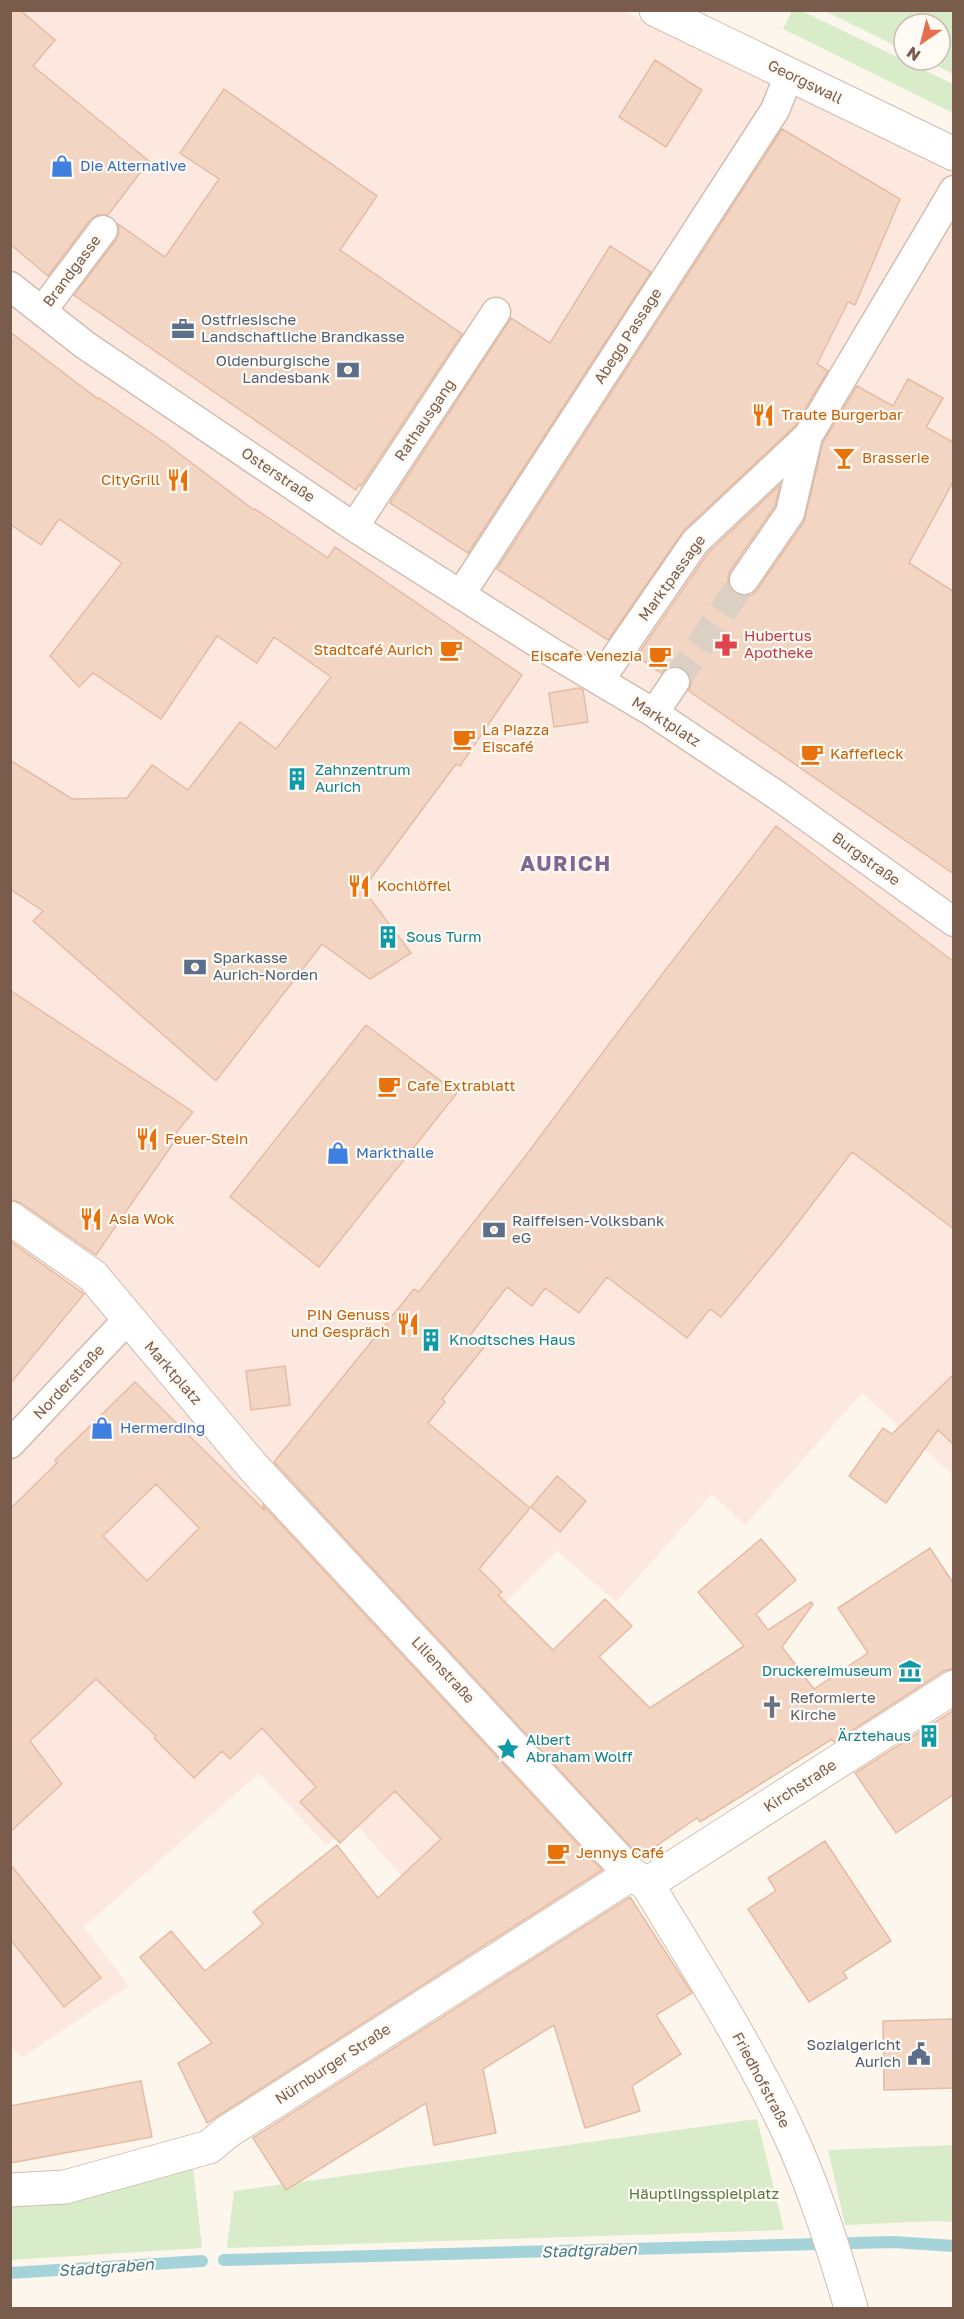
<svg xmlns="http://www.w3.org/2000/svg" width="964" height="2319" viewBox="0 0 964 2319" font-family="'Golos Text',sans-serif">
<rect width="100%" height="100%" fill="#fdf6ec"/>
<path fill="#fde8e0" d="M 11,11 L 624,11 L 953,167 L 953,1475 L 862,1393 L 745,1525 L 712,1494 L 616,1602 L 557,1551 L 432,1677 L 616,1877 L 498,1951 L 449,1886 L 423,1902 L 355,1822 L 326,1845 L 259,1773 L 84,1927 L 129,1986 L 23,2057 L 11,2048 Z"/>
<path fill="#d8ecc9" d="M 792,11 L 802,11 L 953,84 L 953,113 L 783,29 Z
M 825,11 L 953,11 L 953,74 L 925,60 L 940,60 L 940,24 L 904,24 L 904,50 Z
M 757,2119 L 784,2230 L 227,2248 L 234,2191 Z
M 953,2145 L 953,2222 L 936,2221 L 845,2225 L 828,2150 Z
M 193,2167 L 202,2248 L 11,2260 L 11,2205 Z"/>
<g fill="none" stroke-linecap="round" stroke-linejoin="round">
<path stroke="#a5d3da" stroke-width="12" d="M 224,2260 L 893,2242 L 954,2246
M 10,2273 L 202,2261"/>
</g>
<path fill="#f3d5c3" stroke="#e6bba3" stroke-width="1.5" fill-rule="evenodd" d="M 10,10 L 20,10 L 55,40 L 33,66 L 149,161 L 108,215 L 97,215 L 90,220 L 48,276 L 10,244 Z
M 655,60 L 702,90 L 666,147 L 619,117 Z
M 224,89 L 377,196 L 340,250 L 462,334 L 361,486 L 359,484 L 356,490 L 74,295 L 116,240 L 119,233 L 118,224 L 165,257 L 219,179 L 180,153 Z
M 782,129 L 900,199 L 855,305 L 848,302 L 817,364 L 828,371 L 795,426 L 684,530 L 608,640 L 497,569 Z
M 610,246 L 651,272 L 468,553 L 390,503 L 511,318 L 550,343 Z
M 10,332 L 98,399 L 99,398 L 164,442 L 254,510 L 255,509 L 328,558 L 335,547 L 522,675 L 460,766 L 456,764 L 363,889 L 411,953 L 370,979 L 322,944 L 216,1081 L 33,921 L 43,911 L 10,889 L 10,760 L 72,799 L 127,798 L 152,765 L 188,790 L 240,722 L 276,749 L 331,677 L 274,637 L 257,663 L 217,636 L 161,719 L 93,673 L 79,687 L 50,656 L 122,563 L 59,519 L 41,545 L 10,524 Z
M 908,379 L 943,398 L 926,427 L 954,443 L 954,480 L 909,563 L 954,592 L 954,874 L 689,691 L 691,683 L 690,675 L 685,669 L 676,666 L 667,667 L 661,673 L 637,656 L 708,553 L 780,485 L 775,506 L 730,571 L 728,578 L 729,587 L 735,594 L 743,596 L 752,595 L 757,590 L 804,522 L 823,442 L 857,386 L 893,406 Z
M 579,688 L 583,690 L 588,722 L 554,727 L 549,693 Z
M 776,826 L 954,962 L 954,1229 L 852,1152 L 787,1237 L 721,1317 L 710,1309 L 687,1338 L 607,1277 L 579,1313 L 545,1288 L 532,1306 L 507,1287 L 471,1334 L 485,1346 L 442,1399 L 445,1402 L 428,1423 L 530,1508 L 479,1569 L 502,1592 L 498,1595 L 553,1650 L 605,1599 L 632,1626 L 599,1657 L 650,1708 L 744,1646 L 698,1592 L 761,1539 L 796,1580 L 756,1614 L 768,1630 L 811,1602 L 813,1604 L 782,1647 L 814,1689 L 868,1653 L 838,1608 L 930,1548 L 954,1584 L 954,1668 L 944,1671 L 834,1742 L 832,1739 L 700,1822 L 697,1818 L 640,1857 L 274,1462 L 414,1289 L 419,1292 L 524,1158 L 621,1028 Z
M 10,990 L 193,1112 L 176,1133 L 179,1135 L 96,1255 L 21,1203 L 10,1199 Z
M 366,1025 L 457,1093 L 319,1267 L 230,1197 Z
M 10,1241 L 84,1294 L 10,1384 Z
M 285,1366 L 290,1405 L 251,1410 L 246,1371 Z
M 954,1374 L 954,1445 L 938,1430 L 886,1503 L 849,1476 L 883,1428 L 892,1434 Z
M 135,1382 L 264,1510 L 263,1505 L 602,1870 L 207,2123 L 178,2063 L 212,2043 L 140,1957 L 171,1931 L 205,1971 L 263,1924 L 253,1912 L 337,1845 L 378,1898 L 441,1839 L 395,1791 L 340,1843 L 300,1802 L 316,1787 L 262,1728 L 230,1759 L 222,1751 L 194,1778 L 154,1738 L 156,1736 L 96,1679 L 30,1741 L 62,1784 L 10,1832 L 10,1509 L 57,1463 L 55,1460 ZM 156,1484 L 199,1528 L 147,1581 L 103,1536 Z
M 557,1476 L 586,1501 L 560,1532 L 531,1507 Z
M 954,1710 L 954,1794 L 896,1833 L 855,1773 Z
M 825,1841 L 891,1941 L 843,1972 L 847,1978 L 809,2002 L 748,1909 L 776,1891 L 768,1878 Z
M 10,1864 L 101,1978 L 64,2007 L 10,1939 Z
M 630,1897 L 692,1993 L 656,2015 L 681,2054 L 632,2086 L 640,2111 L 585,2128 L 554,2025 L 483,2069 L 496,2133 L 434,2145 L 426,2103 L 286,2190 L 253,2138 Z
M 954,2019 L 954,2088 L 884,2090 L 883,2021 Z
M 141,2081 L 152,2137 L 10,2163 L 10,2106 Z"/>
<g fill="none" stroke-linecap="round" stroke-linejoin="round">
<path stroke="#dcd0c4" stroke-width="28" stroke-dasharray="28 14" stroke-linecap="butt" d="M 675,682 L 744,580"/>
<g stroke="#d1beb0" stroke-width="31">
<path id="pedestrian" d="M 10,286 L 85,345 L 354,527 L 553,653 L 654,713 L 778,796 L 954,922
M 42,311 L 103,230
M 354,527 L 496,312
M 744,580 L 790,513 L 808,436 L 954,190
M 461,594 L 775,110 L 789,75
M 600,680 L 695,542 L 808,436
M 654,713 L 675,682
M 10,1444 L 127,1320"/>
</g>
<g stroke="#d1beb0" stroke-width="35">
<path id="minor" d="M 656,10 L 954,154
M 10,1218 L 93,1276 L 254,1468 L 631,1874 L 647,1884 C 697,1966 748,2046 789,2133 C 815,2189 834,2249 851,2308
M 647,1884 L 954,1687
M 10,2190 L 65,2187 L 209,2147 L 227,2132 L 631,1874"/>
</g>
<use href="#pedestrian" stroke="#fff" stroke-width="28"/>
<use href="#minor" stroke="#fff" stroke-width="33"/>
</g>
<defs>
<g id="shop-bare" transform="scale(1.8)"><path d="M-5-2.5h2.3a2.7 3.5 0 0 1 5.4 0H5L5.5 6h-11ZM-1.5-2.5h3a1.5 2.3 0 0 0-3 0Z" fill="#3f7fe0" stroke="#fffaf3" stroke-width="2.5" paint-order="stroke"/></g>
<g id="office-bare" transform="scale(1.8)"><path d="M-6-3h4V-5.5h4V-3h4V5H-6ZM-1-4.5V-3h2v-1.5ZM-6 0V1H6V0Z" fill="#5c6f8a" stroke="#fffaf3" stroke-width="2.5" paint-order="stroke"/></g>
<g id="bank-bare" transform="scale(1.8)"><path d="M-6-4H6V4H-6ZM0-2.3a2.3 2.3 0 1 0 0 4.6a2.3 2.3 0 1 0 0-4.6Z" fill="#5c6f8a" stroke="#fffaf3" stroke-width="2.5" paint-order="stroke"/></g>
<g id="restaurant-bare" transform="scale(1.8)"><path d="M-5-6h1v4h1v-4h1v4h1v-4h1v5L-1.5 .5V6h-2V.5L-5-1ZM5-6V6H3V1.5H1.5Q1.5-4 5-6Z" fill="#e8710a" stroke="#fffaf3" stroke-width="2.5" paint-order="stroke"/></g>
<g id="bar-bare" transform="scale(1.8)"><path d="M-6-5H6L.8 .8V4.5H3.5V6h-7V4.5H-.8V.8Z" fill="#e8710a" stroke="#fffaf3" stroke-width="2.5" paint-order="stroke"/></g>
<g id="pharmacy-bare" transform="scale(1.8)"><path d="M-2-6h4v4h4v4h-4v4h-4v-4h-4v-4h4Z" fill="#e0444e" stroke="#fffaf3" stroke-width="2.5" paint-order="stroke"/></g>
<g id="cafe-bare" transform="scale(1.8)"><path d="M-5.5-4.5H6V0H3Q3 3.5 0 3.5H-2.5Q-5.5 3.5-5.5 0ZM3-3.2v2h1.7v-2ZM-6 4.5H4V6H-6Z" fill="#e8710a" stroke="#fffaf3" stroke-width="2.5" paint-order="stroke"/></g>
<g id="building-bare" transform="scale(1.8)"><path d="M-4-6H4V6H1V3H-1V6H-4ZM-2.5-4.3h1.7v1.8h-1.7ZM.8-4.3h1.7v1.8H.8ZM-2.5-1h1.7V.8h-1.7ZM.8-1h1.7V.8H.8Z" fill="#0f9aa8" stroke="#fffaf3" stroke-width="2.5" paint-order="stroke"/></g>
<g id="museum-bare" transform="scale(1.8)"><path d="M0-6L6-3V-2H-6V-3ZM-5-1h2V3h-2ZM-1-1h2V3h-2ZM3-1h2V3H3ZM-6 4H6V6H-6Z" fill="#0f9aa8" stroke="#fffaf3" stroke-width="2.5" paint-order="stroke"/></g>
<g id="church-bare" transform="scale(1.8)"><path d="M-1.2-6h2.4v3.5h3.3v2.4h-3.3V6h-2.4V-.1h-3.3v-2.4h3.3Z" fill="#6b7280" stroke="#fffaf3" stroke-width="2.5" paint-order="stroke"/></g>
<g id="sight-bare" transform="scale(1.8)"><path d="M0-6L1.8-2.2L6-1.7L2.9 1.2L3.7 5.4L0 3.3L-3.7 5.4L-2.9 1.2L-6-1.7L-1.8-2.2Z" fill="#0f9aa8" stroke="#fffaf3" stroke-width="2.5" paint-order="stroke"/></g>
<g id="civic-bare" transform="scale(1.8)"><path d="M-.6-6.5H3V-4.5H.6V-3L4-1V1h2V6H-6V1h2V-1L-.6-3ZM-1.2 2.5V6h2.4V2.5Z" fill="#5c6f8a" stroke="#fffaf3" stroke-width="2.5" paint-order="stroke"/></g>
</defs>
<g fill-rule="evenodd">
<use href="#shop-bare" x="62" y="166"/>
<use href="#office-bare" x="183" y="329"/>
<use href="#bank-bare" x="348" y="370"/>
<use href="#restaurant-bare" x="763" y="415"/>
<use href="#bar-bare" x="844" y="458"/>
<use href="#restaurant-bare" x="178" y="480"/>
<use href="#pharmacy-bare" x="726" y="645"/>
<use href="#cafe-bare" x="451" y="650"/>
<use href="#cafe-bare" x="660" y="656"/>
<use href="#cafe-bare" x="464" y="739"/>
<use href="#cafe-bare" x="812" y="754"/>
<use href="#building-bare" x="297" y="779"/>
<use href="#restaurant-bare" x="359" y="886"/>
<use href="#building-bare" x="388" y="937"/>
<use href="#bank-bare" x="195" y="967"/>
<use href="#cafe-bare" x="389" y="1086"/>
<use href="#restaurant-bare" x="147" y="1139"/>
<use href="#shop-bare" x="338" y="1153"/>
<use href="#restaurant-bare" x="91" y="1219"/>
<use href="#bank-bare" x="494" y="1230"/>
<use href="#restaurant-bare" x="408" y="1324"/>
<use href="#building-bare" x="431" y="1340"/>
<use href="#shop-bare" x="102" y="1428"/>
<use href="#museum-bare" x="910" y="1671"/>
<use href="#church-bare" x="772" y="1707"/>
<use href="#building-bare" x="929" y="1736"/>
<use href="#sight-bare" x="508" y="1749"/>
<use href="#cafe-bare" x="558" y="1853"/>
<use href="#civic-bare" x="919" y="2054"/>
</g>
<g text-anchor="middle" stroke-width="4.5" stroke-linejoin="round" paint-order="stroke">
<g font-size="15" fill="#7a5c4d" stroke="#fffaf3">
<text transform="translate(805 82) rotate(26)" y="5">Georgswall</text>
<text transform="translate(72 271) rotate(-53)" y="5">Brandgasse</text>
<text transform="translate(628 336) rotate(-57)" y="5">Abegg Passage</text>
<text transform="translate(425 420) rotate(-56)" y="5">Rathausgang</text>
<text transform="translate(278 475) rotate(34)" y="5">Osterstraße</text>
<text transform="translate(672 578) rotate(-54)" y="5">Marktpassage</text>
<text transform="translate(666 722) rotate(33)" y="5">Marktplatz</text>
<text transform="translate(866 859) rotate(36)" y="5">Burgstraße</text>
<text transform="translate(173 1373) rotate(49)" y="5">Marktplatz</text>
<text transform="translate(69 1382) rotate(-47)" y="5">Norderstraße</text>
<text transform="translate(443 1670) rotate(47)" y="5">Lilienstraße</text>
<text transform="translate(800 1786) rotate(-33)" y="5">Kirchstraße</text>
<text transform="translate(333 2064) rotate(-33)" y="5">Nürnburger Straße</text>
<text transform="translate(761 2080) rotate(62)" y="5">Friedhofstraße</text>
</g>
<g font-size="15" fill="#366cbe" stroke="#fffaf3" text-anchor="start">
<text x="80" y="171">Die Alternative</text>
<text x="356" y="1158">Markthalle</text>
<text x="120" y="1433">Hermerding</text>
</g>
<g font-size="15" fill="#4e5e75" stroke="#fffaf3" text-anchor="start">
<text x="201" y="325">Ostfriesische<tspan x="201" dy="17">Landschaftliche Brandkasse</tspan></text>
<text x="330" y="366" text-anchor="end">Oldenburgische<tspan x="330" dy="17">Landesbank</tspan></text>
<text x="213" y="963">Sparkasse<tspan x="213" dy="17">Aurich-Norden</tspan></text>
<text x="512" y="1226">Raiffeisen-Volksbank<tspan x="512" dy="17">eG</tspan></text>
<text x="901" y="2050" text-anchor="end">Sozialgericht<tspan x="901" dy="17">Aurich</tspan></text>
</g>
<g font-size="15" fill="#c56008" stroke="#fffaf3" text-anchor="start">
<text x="781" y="420">Traute Burgerbar</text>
<text x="862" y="463">Brasserie</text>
<text x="160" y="485" text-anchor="end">CityGrill</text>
<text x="433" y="655" text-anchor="end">Stadtcafé Aurich</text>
<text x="642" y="661" text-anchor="end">Eiscafe Venezia</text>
<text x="482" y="735">La Piazza<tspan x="482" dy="17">Eiscafé</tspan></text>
<text x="830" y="759">Kaffefleck</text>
<text x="377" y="891">Kochlöffel</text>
<text x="407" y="1091">Cafe Extrablatt</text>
<text x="165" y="1144">Feuer-Stein</text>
<text x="109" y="1224">Asia Wok</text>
<text x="390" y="1320" text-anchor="end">PIN Genuss<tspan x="390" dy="17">und Gespräch</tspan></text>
<text x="576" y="1858">Jennys Café</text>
</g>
<g font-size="15" fill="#be3a42" stroke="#fffaf3" text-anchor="start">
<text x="744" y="641">Hubertus<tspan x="744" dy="17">Apotheke</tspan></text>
</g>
<g font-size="15" fill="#0d838f" stroke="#fffaf3" text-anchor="start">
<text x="315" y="775">Zahnzentrum<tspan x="315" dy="17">Aurich</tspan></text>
<text x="406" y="942">Sous Turm</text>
<text x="449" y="1345">Knodtsches Haus</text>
<text x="892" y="1676" text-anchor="end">Druckereimuseum</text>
<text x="911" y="1741" text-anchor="end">Ärztehaus</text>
<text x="526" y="1745">Albert<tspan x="526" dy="17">Abraham Wolff</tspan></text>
</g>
<g font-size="15" fill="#5b616d" stroke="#fffaf3" text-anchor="start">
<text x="790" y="1703">Reformierte<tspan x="790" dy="17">Kirche</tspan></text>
</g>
<g font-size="15" fill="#537a41" stroke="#fffaf3">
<text x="704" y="2199">Häuptlingsspielplatz</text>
</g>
<g font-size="16" font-style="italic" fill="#437c86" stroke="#fffaf3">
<text transform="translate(589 2250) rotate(-2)" y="6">Stadtgraben</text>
<text transform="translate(106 2267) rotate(-4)" y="6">Stadtgraben</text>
</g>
<g font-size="21" font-weight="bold" letter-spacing="1.5" fill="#846695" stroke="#fffaf3">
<text x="566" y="871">AURICH</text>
</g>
</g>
<rect width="964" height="2319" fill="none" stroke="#7a5c4d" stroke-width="24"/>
<g transform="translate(922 42) rotate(215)"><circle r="28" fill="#fffaf3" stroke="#cabbb1" stroke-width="1.5"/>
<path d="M0-4.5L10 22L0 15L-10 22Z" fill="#e76f51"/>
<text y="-9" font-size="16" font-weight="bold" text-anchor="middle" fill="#7a5c4d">N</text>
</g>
</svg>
